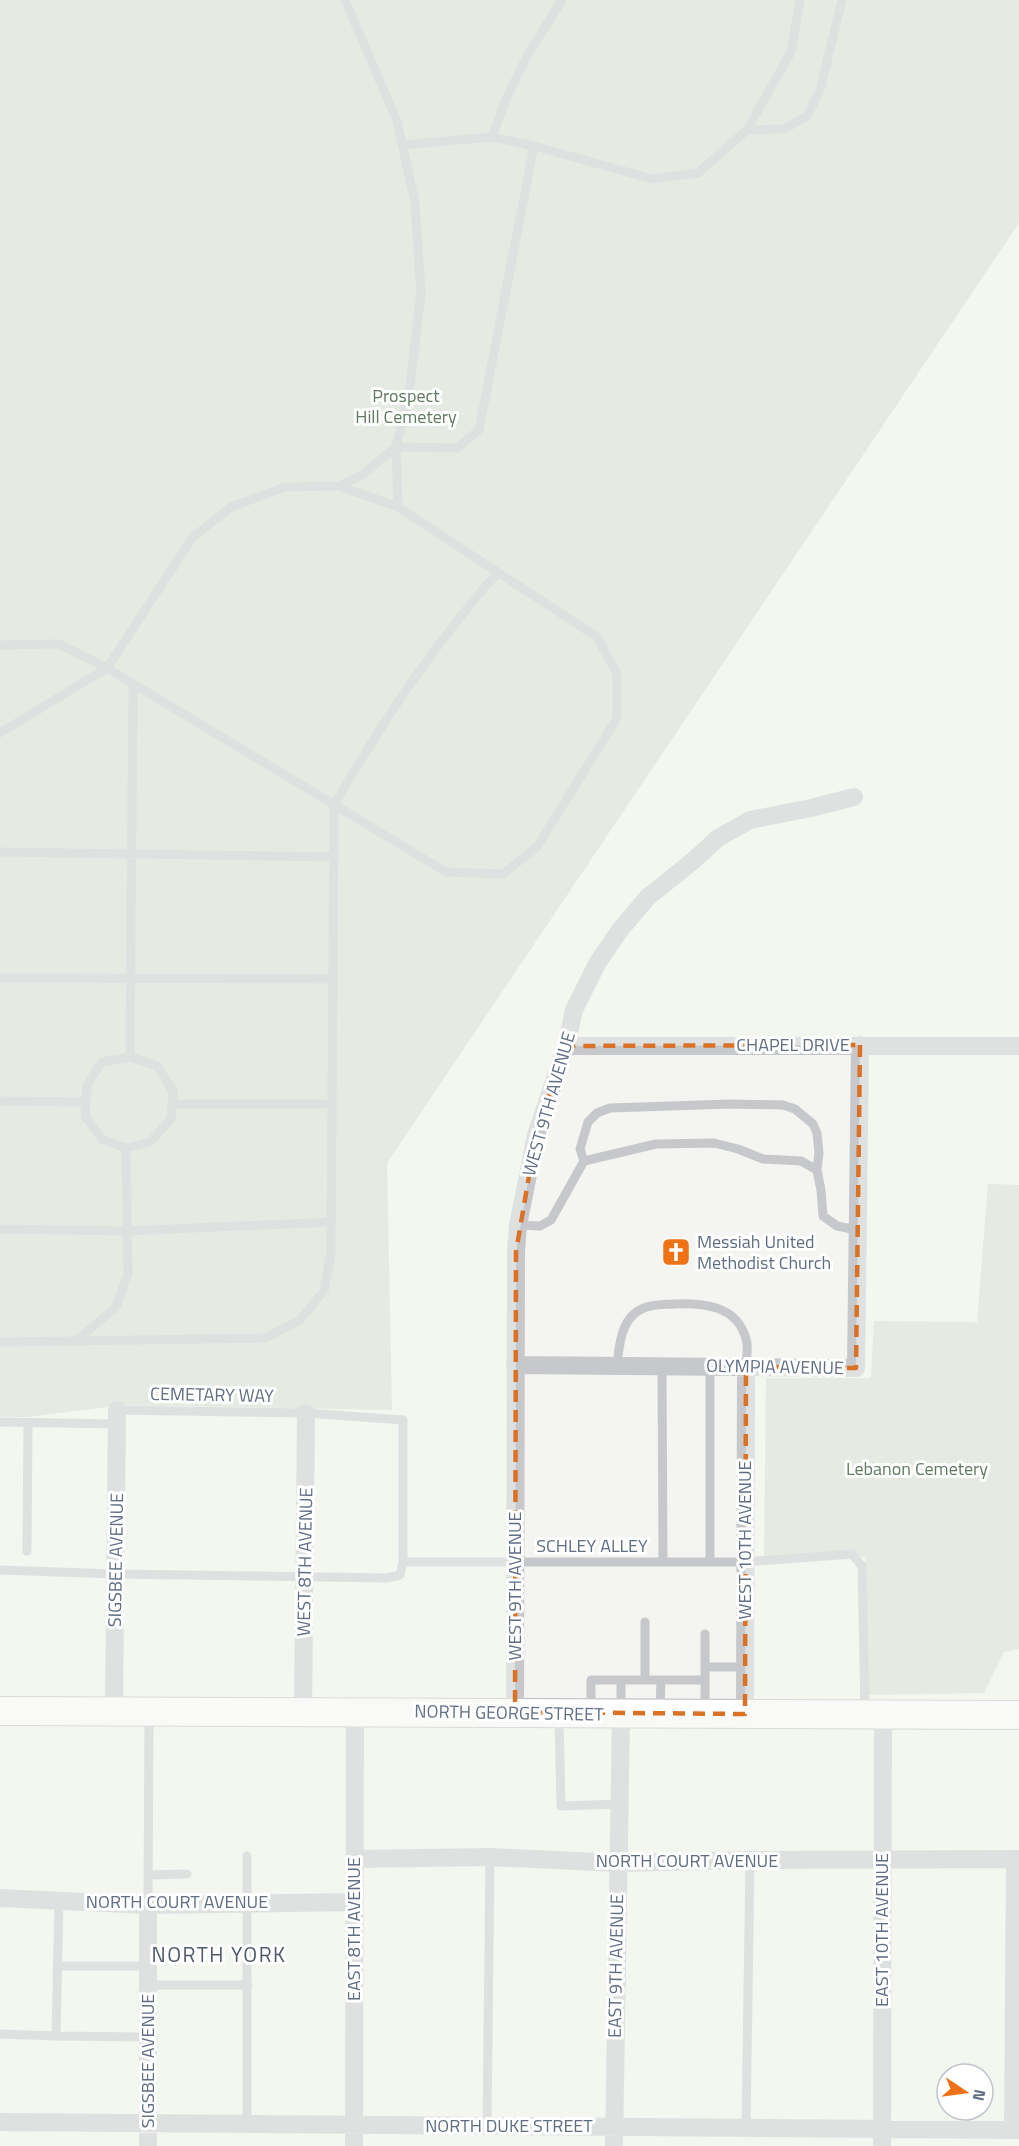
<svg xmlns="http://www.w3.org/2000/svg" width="1019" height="2146" viewBox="0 0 1019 2146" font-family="'Titillium Web',sans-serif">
<rect width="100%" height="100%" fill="#f4f5f0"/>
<path fill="#d3dcd1" d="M 0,0 L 1019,0 L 1019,223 L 387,1163 L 392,1410 L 123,1405 L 28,1417 L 0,1417 Z
M 988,1184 L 1019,1185 L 1019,1649 L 1004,1652 L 984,1693 L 865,1695 L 865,1557 L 764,1560 L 766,1378 L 871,1378 L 874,1321 L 977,1322 Z"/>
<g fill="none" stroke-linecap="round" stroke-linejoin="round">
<g stroke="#b6b9be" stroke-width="30">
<path id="primary" d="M 0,1711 L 1019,1715"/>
</g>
<path stroke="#c6c8cc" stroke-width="9" d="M 747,130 L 784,129 L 807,116 L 820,90 L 842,0
M 492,137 L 507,97 L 528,54 L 562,0
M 534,146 L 652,179 L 698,173 L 747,130 L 791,52 L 800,0
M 339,486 L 398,507 L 597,637 L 617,674 L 617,718 L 537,847 L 503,874 L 446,872 L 107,668 L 193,537 L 231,507 L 285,487 L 339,486 L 362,475 L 396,447 L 409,394 L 421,293 L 415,203 L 397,121 L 345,0
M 398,507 L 396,447 L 457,448 L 479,430 L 534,146 L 492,137 L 402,145
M 0,645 L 59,644 L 107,668 L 0,733
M 0,852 L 334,857
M 0,978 L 333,979
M 130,1057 L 102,1062 L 87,1085 L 85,1116 L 102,1139 L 126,1148 L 150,1142 L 171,1119 L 173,1091 L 157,1066 L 130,1057 L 133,683
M 0,1101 L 86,1102
M 172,1104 L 333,1104
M 584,1161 L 580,1149 L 588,1122 L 597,1113 L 610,1108 L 730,1104 L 783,1105 L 795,1109 L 813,1124 L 817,1133 L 819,1153 L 817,1170
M 518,1225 L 540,1226 L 551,1220 L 584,1161 L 656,1144 L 714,1143 L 738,1149 L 763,1159 L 801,1161 L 817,1170 L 821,1190 L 823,1216 L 837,1226 L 857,1230
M 0,1229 L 127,1231 L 332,1222
M 76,1341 L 116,1307 L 128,1274 L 126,1148
M 0,1342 L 265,1338 L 300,1320 L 324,1291 L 331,1253 L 334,805 C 383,721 434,644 498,572
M 617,1365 C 619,1349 620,1330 631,1317 C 642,1304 658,1305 674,1304 C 703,1303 737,1305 746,1339 C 749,1347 746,1358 746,1367
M 662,1366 L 663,1562
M 0,1422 L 117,1424
M 27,1551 L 28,1423
M 403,1562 L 745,1562 L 852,1554 L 862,1566 L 865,1711
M 710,1562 L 710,1366
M 0,1570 L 116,1574 L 387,1578 L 400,1575 L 403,1562 L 403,1420 L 306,1413 L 117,1410
M 645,1622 L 645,1680 L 705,1680 L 705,1667
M 705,1634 L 705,1667 L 745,1667
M 621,1680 L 621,1712
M 591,1711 L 591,1680 L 645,1680
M 660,1711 L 661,1680
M 705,1711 L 705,1680
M 559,1715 L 561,1806 L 619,1804
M 247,1856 L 247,2124
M 148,1875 L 187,1874
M 148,1905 L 149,1716
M 58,1966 L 148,1966
M 148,1985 L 248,1985
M 0,2034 L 56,2036 L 59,1900
M 56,2036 L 147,2037
M 487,2126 L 490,1857
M 746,2128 L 750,1860"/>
<path stroke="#c6c8cc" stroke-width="18" d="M 566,1046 L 1019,1046
M 515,1365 L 856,1368 L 860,1045
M 114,1710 L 117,1410
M 303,1711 L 306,1413
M 515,1712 L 516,1252 L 518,1225 L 536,1135 L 566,1046 L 574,1010 L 598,962 L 620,930 L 648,897 L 693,861 L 718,838 L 750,820 L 811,808 L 854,797
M 745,1714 L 746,1367
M 354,1859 L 490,1857 L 618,1863 L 750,1860 L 1019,1859
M 0,1898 L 148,1905 L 354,1902
M 0,2122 L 1019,2130
M 1013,2130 L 1015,1859
M 148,2146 L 148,1905
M 354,2146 L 355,1711
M 614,2146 L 621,1714
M 882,2146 L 883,1714"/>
<use href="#primary" stroke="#fff" stroke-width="28"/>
</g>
<path d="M0 0H1019V2146H0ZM 860,1045 L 856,1368 L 746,1367 L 745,1714 L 515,1712 L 516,1252 L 536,1135 L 566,1046 Z" fill="#f4f5f0" fill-opacity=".55" fill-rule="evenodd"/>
<path fill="none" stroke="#d97126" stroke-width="4.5" stroke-dasharray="12 8" stroke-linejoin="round" d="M 860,1045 L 856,1368 L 746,1367 L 745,1714 L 515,1712 L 516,1252 L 536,1135 L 566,1046 Z"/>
<defs>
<g id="church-square" transform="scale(1.5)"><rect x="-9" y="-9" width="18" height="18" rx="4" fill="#ee7116" stroke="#fff"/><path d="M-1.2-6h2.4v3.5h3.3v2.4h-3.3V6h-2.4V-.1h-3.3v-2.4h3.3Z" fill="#fff"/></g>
</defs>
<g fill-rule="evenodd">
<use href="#church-square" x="676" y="1252"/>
</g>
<g text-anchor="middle" stroke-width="6" stroke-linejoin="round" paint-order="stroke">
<g font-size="18" fill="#617a61" stroke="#fff">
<text x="406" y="402">Prospect<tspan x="406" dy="21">Hill Cemetery</tspan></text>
<text x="917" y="1475">Lebanon Cemetery</text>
</g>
<g font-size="18" fill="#616e83" stroke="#fff">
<text x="793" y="1051">CHAPEL DRIVE</text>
<text transform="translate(549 1104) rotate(-74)" y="6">WEST 9TH AVENUE</text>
<text transform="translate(775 1367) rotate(1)" y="6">OLYMPIA AVENUE</text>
<text transform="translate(212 1395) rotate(1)" y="6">CEMETARY WAY</text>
<text transform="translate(745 1540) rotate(-90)" y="6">WEST 10TH AVENUE</text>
<text x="592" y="1552">SCHLEY ALLEY</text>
<text transform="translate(116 1560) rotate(-89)" y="6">SIGSBEE AVENUE</text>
<text transform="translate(305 1562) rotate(-89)" y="6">WEST 8TH AVENUE</text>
<text transform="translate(515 1586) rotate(-90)" y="6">WEST 9TH AVENUE</text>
<text transform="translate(509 1713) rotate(1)" y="6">NORTH GEORGE STREET</text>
<text x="687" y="1867">NORTH COURT AVENUE</text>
<text x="177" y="1908">NORTH COURT AVENUE</text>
<text transform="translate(354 1929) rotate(-90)" y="6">EAST 8TH AVENUE</text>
<text transform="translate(882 1930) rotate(-90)" y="6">EAST 10TH AVENUE</text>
<text transform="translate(616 1966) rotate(-89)" y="6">EAST 9TH AVENUE</text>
<text transform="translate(148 2061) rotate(-90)" y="6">SIGSBEE AVENUE</text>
<text x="509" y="2132">NORTH DUKE STREET</text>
</g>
<g font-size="18" fill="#616e83" stroke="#fff" text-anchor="start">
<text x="697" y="1248">Messiah United<tspan x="697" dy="21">Methodist Church</tspan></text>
</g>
<g font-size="21" letter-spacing="1.5" fill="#505968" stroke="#fff">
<text x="219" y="1962">NORTH YORK</text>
</g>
</g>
<g transform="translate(965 2092) rotate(103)"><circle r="28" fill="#ffffff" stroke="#c0c5cd" stroke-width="1.5"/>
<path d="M0-4.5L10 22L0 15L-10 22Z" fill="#ee7116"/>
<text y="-9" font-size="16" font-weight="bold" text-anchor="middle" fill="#616e83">N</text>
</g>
</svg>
